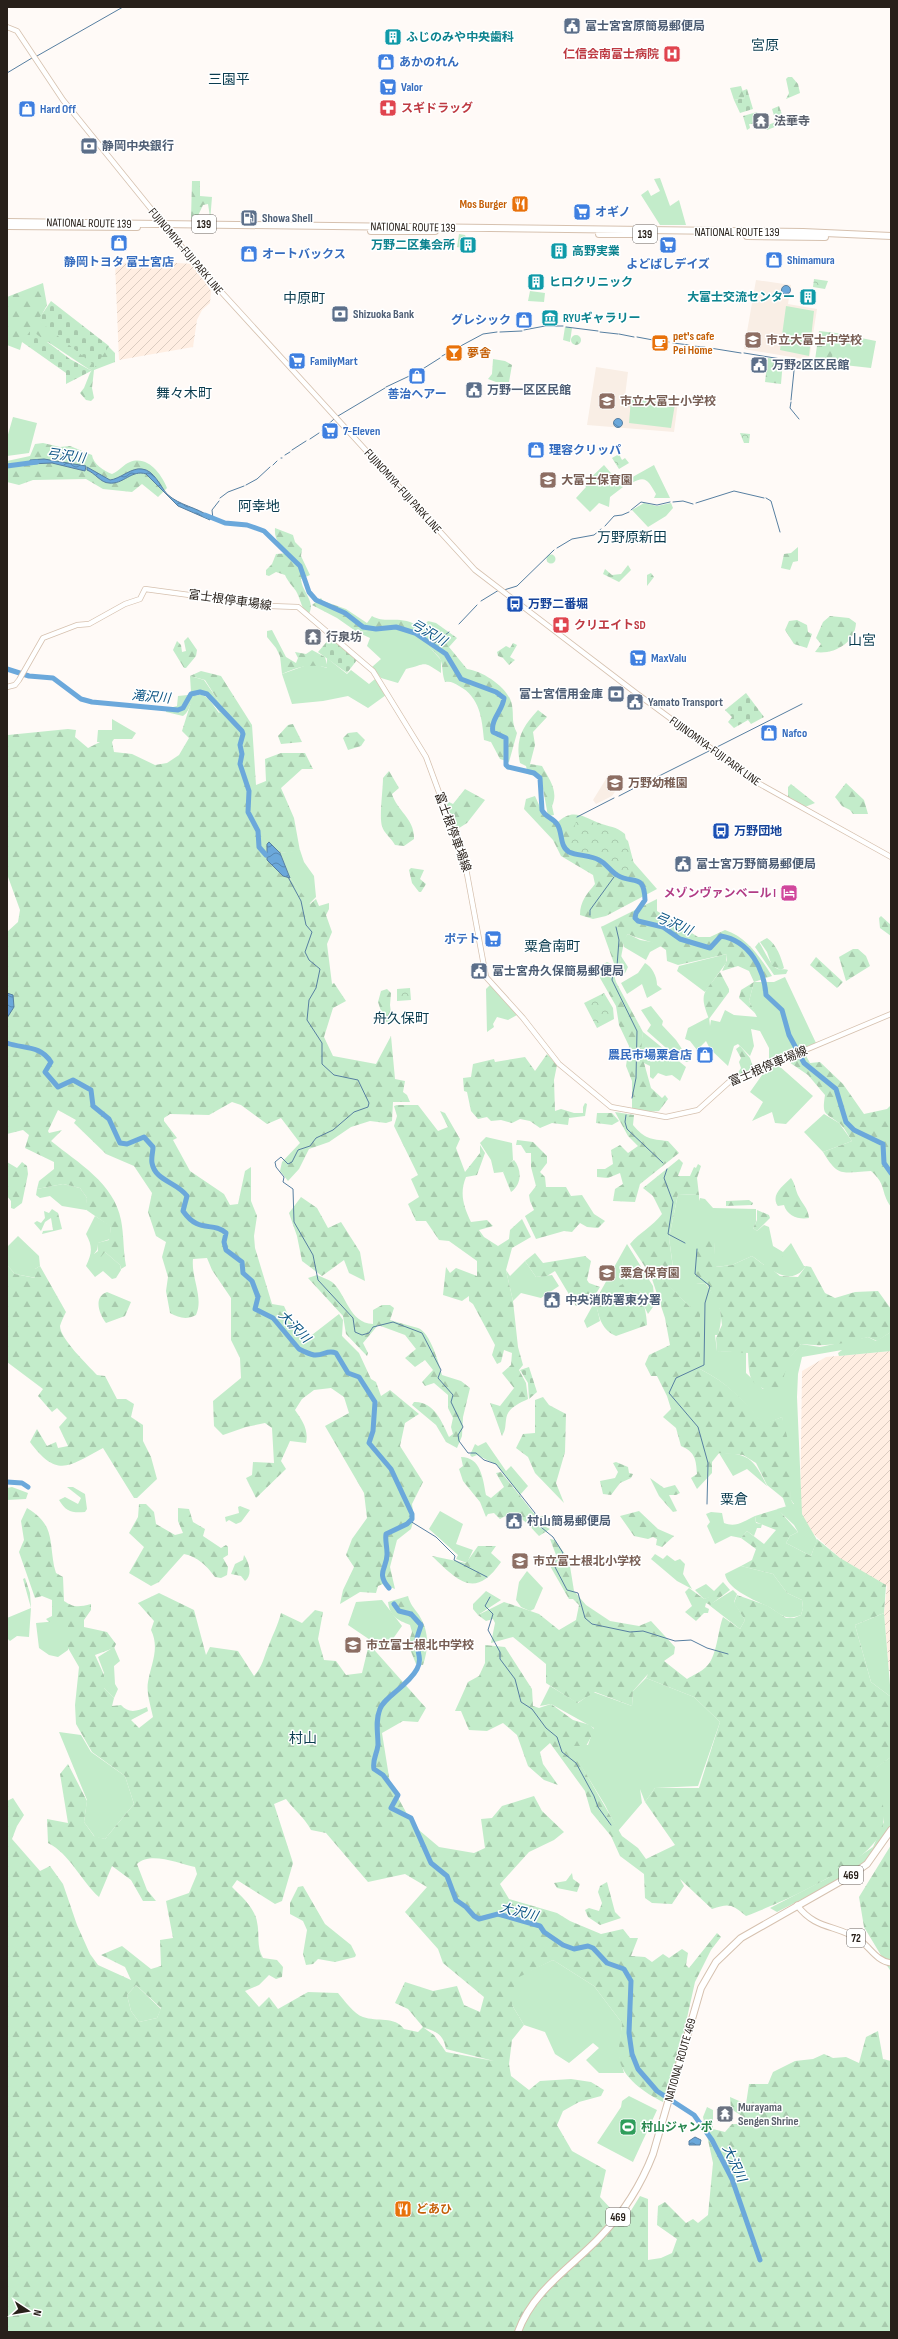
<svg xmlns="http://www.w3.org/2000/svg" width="898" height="2339" viewBox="0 0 898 2339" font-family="'Sofia Sans Condensed','Noto Sans JP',sans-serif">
<defs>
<pattern id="industrial-furrows" width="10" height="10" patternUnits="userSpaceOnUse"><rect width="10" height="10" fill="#ffeee2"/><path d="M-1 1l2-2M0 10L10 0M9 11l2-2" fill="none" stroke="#dbccc1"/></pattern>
<pattern id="forest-firs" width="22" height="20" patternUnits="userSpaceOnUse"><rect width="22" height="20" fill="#c3ecca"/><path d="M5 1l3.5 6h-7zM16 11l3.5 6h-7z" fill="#a8caad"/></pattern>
<pattern id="cemetery-stones" width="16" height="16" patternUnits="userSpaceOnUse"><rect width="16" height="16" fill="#c3ecca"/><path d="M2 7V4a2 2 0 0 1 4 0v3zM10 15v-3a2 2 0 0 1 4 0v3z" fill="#a8caad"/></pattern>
<pattern id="park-crowns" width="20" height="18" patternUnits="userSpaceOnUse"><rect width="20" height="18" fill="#c3ecca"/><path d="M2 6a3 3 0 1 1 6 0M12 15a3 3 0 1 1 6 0" fill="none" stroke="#a8caad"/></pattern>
<pattern id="water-waves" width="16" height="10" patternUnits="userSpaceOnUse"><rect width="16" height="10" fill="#6ba8db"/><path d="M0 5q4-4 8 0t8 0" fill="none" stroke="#5888b1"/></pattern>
</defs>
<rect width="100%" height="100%" fill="#fffaf7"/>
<path fill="#f9eee5" d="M 756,280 L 791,285 L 788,304 L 817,309 L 809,360 L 744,349 Z
M 596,367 L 628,372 L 625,396 L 678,402 L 674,432 L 587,425 Z
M 609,774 L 621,783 L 612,796 L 596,804 L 593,800 Z"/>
<path fill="url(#industrial-furrows)" d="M 162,262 L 193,264 L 211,291 L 210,303 L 202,310 L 197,320 L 193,347 L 119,360 L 115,263 Z
M 891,1351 L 891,1672 L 889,1671 L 884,1613 L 887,1586 L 851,1568 L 800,1522 L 802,1371 L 826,1357 Z"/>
<path fill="#c3ecca" d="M 660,178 L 670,206 L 679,200 L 686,225 L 660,225 L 641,195 L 648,190 L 651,196 L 660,191 L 654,179 Z
M 530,291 L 545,293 L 544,302 L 528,301 Z
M 786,306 L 814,311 L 809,356 L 780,350 Z
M 565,327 L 572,328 L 570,342 L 563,340 Z
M 836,333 L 876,341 L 871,368 L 844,365 L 844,361 L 831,358 Z
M551 390a5 5 0 1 1 10 0a5 5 0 1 1-10 0Z
M 631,399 L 675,404 L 671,428 L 629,423 Z
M 13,417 L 37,423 L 29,453 L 7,456 L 7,438 Z
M 604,465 L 623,487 L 610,497 L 609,507 L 599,503 L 590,512 L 576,498 L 586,487 L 584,484 Z
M 654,465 L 670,498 L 654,498 L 656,494 C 649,482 646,474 632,483 L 629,479 Z
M 644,503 L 657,506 L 671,503 L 673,508 L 666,516 L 648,527 L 632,510 Z
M 395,629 L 410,632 L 424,641 L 441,660 L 441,673 C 422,660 427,664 406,669 L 398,683 L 381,678 L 372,667 L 381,659 L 367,646 L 370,638 L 357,632 Z
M 327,658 L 347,674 L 351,670 L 369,684 L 375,679 L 386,695 L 368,708 L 348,696 L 323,701 L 292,704 L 282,674 L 307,665 L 314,664 L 327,668 Z
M 190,676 L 204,680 L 224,709 L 220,713 L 207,695 L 200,694 C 189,698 192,710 183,716 L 166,712 L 166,709 L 177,706 L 178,696 L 188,695 L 191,692 Z
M 112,719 L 136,733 L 132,739 L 114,739 L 112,742 L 97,742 L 98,730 L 112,730 Z
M 300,850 L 304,862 L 314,876 L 316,897 L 309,904 L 290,878 L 280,853 Z
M 628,934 L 640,940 L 658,943 L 661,946 L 650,952 L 646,960 L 624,947 L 624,939 Z
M 759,942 C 763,948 771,966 776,968 C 781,971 784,968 788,970 L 786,974 L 774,975 L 755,947 Z
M 727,954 L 726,963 L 705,992 L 677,971 L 679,966 Z
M 621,956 L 628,967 L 625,973 L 619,977 L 616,969 L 619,969 Z
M 645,963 C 652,967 657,976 657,985 L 662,989 L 647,998 L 642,984 L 627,994 L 621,983 L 638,973 Z
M 785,977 L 816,1043 L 769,1061 L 769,1048 L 760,1031 L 751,1029 L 754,1046 L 750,1056 L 738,1044 L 734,1046 L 728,1066 L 710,1049 L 706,1041 L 697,1050 L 690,1041 L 685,1039 L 688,1028 L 709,1017 L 710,1026 L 711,1020 L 720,1022 L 725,1010 L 734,1015 L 757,1017 L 749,1001 L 754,982 L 774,982 Z
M 490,985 L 517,1015 L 508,1020 L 497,1017 L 493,1024 L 494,1027 L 487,1032 L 486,989 Z
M 651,1006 L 663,1021 L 662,1025 L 676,1040 L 690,1061 L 686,1062 L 674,1055 L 647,1031 L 651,1025 L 641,1010 Z
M 643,1032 L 686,1067 L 680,1081 L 672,1075 L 666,1076 L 658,1073 L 653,1079 L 650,1077 L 650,1066 L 642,1062 L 640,1052 Z
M 778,1065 L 813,1096 L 786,1124 L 775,1123 L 772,1112 L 752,1121 L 763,1102 L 750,1092 L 767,1068 Z
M 824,1114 L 839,1123 L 852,1141 L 823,1152 L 804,1132 Z
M 486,1137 L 512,1143 L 513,1160 L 503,1172 L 494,1173 L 491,1160 L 480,1143 Z
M 63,1184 L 80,1188 L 87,1198 L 86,1210 L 62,1206 L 50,1196 L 40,1198 L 36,1195 L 37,1189 Z
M 678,1194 L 699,1195 L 699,1201 L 700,1198 L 705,1199 L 713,1208 L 756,1209 L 756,1222 L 753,1228 L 757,1231 L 764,1225 L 769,1227 L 773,1246 L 783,1252 L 791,1243 L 804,1266 L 806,1266 C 790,1289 769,1268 752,1256 L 732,1265 L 715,1267 L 714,1242 L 696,1283 L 706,1284 C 719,1303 725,1311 718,1335 L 715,1335 L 717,1351 L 746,1352 L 746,1373 L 763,1389 L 801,1344 L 820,1347 L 868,1337 L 876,1341 L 891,1332 L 891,1351 L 839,1356 L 838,1353 L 842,1350 L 802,1357 L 798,1374 L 797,1397 L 802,1514 L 817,1540 L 811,1556 L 786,1543 L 790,1536 L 798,1532 L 794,1525 L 777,1509 L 794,1504 L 791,1500 L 782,1417 L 763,1425 C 745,1401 726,1382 700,1369 L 690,1307 L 658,1275 L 673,1267 L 669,1238 Z
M 95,1216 L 111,1226 L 110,1239 L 98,1243 L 97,1250 L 94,1254 L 105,1252 L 120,1265 L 121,1270 L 116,1278 L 112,1279 L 103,1271 L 95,1277 L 86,1266 C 92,1253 93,1247 86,1234 Z
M 18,1236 L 39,1256 L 40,1266 L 35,1269 L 36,1278 L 15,1274 L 7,1265 L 7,1247 Z
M 627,1244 L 653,1286 L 655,1304 L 648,1314 L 642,1302 L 640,1291 C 623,1293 613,1299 596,1304 L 600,1321 L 587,1328 L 584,1321 Z
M 525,1261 L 536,1277 L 552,1275 L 559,1286 L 541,1298 L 521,1293 L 513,1301 L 506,1270 L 510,1276 Z
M 486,1442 L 506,1471 L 511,1466 L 528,1486 L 520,1495 L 497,1465 L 477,1455 L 472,1457 L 470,1455 L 475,1444 L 478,1446 Z
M 719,1453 C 750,1453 754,1460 767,1486 L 747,1469 L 733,1476 Z
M 67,1487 L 73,1487 L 85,1494 L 87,1509 L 85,1512 C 72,1513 66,1512 59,1500 L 65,1497 L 78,1504 L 81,1498 Z
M 240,1506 L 250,1510 L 241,1522 L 236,1524 L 229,1520 L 226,1522 L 225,1517 L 239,1513 L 238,1507 Z
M 440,1511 L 463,1524 L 456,1544 L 473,1550 L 467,1563 L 456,1559 L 458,1555 L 429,1529 Z
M 711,1512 L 722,1513 L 724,1523 C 736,1528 744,1521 755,1516 L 756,1523 L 762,1524 L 761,1528 L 757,1528 L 754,1536 L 747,1531 L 741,1538 L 731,1536 L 715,1544 L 707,1526 L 710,1522 L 706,1514 Z
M 655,1554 L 663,1559 L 667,1555 L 675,1561 L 680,1559 L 685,1564 L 683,1574 L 692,1589 L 677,1581 L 651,1559 Z
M 741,1566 L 773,1574 L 787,1593 L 802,1600 L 803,1608 L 801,1615 C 795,1617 792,1618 786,1617 C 779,1615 774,1609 767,1606 C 754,1600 727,1589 725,1574 Z
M 527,1571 L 543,1588 L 534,1609 L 530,1611 L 521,1607 L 516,1600 L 519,1582 Z
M 706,1584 L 714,1591 L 714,1596 L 704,1599 L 695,1590 Z
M 733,1590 L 737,1594 L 734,1602 L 745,1620 L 740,1629 L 709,1605 Z
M 486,1591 L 501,1600 L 478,1615 L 473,1609 L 473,1604 Z
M 382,1600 L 402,1626 L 385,1650 L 348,1625 L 356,1602 Z
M 31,1608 L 29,1637 L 17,1636 L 10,1641 L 7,1638 L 7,1618 Z
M 884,1613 L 891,1697 L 871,1682 L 855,1625 Z
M 47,1622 L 68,1622 L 68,1650 L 58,1657 L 49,1655 L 39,1648 L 36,1623 Z
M 114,1647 L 120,1661 L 114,1666 L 115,1684 L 118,1689 L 114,1698 L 104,1688 L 104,1673 L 98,1657 Z
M 646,1678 L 694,1697 L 720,1722 L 698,1786 L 655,1788 L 645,1802 L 640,1789 L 642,1803 L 618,1831 L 605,1805 L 567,1743 L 588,1745 L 594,1728 L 551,1704 L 540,1706 L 550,1686 L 578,1703 L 593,1692 L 632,1706 L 633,1691 Z
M 59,1732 L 81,1735 L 91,1752 L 125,1776 L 134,1804 L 105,1839 L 95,1837 L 84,1822 L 87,1800 Z
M 891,1757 L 891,1830 L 875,1854 L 853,1873 L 777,1912 L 770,1908 L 828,1878 L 873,1847 L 884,1822 L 875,1768 Z
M 553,1960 L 594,1986 L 622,2023 L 619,2055 L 624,2073 L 599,2073 L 586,2060 L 599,2048 L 593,2043 L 569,2063 L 555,2054 L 545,2032 L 524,2025 L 512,2005 L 512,1979 Z
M 136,1985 L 161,2009 L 157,2018 L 139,2022 L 131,2011 L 127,1995 Z
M 629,2096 L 657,2110 L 633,2162 L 597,2143 L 621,2107 L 622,2101 Z"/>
<path fill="url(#forest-firs)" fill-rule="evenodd" d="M 788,77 L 792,77 L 798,84 L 800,93 L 786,99 L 789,93 L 786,79 Z
M 741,86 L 745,98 L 734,100 L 730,88 Z
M 757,112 L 758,114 L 754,120 L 756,124 L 749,124 L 750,128 L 747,130 L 743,116 Z
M 192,181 L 200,181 L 200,196 L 212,197 L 210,221 L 205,221 L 206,217 L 210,217 L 208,204 L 203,205 L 196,220 L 191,218 Z
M 43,283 L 47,305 L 39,320 L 95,365 L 90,370 L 48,342 L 22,342 L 20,350 L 7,345 L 7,297 Z
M 819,331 L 836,333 L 832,358 L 844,360 L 844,365 L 815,360 Z
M571 340a5 5 0 1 1 10 0a5 5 0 1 1-10 0Z
M 108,346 L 115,353 L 115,362 L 94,370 L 92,388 L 94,398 L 91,401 L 86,400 L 80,393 L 84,388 L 90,373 Z
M 768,358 L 783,360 L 781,384 L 765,382 Z
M 493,359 L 505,361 L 512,365 L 509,382 L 496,382 L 488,379 L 492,374 Z
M 43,443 L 60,447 L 70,446 L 92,455 C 93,464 104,471 112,474 C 119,471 124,464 130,462 C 148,455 162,475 167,488 L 158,497 L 142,484 L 132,492 L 103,489 L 86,479 L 33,480 L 19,485 L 7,482 L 7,461 L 30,456 L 35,444 Z
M 275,528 L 293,535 L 295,542 L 302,549 L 301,556 L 310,575 L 301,579 C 302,593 318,602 307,617 C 302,608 300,598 296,591 C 292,585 288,582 285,575 L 276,572 L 269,576 L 266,575 L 266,570 L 272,564 L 276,554 L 290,553 C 280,546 274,540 275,528 Z
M 798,547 L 798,561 L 793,562 L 790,570 L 781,568 L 784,554 L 791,553 Z
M 628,565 L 631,570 L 619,582 L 603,574 L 605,569 L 612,575 L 621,574 Z
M 651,573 L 654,577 L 647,586 L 647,575 Z
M 321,598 L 323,601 L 346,609 L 367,623 L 372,616 C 388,625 400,613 421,628 L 428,621 L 436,623 L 457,638 L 449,647 L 467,669 C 483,671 509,688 512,705 C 514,716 511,722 517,733 L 509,762 L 500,759 L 491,742 L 484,740 C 482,719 480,697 459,686 C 454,683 451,681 445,682 C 442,674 443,667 441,661 C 440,657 434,652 431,649 C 410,623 386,631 357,632 L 337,618 L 312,605 Z
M 830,616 L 849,618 L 856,623 C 855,643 834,655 815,652 L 821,644 L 816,638 L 823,622 Z
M 797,620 L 807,625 L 808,632 L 812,634 L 807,648 L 794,644 L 785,630 L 789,621 Z
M 272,630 L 286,657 L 296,663 L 298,658 L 295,652 L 306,654 L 312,650 L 325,657 L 328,668 C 312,663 297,667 282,674 L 280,656 L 276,648 L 267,637 L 267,631 Z
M 188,637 L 197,650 L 196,656 L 186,668 L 184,668 L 173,650 L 177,641 L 181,645 L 182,652 L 186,651 L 184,641 Z
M 513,643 L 517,645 L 510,657 L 515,660 L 509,665 L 503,658 L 498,656 L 497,652 L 506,646 L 510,648 Z
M 201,671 L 221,676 L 252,725 L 256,785 L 266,781 L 265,759 L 281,753 L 305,753 L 313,769 L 302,769 L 281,788 L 294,818 L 300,851 L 280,853 L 270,843 L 267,860 L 282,875 L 290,878 L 310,904 L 316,899 L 319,906 L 329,903 L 329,909 L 326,915 L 332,932 L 327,944 L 332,984 L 334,983 L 346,1001 L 333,1008 L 324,1037 L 333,1056 L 376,1064 L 391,1036 L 395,1079 L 405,1081 L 403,1092 L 407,1095 L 410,1102 L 393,1102 L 392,1121 L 386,1123 L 370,1121 L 351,1127 L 329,1142 L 309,1149 L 299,1169 L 288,1181 L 280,1171 L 282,1162 L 300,1143 L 281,1118 L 267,1124 L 241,1105 L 232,1102 L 209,1115 L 170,1114 L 164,1118 L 164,1121 L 177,1138 L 173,1140 L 190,1171 L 224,1194 L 230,1205 L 238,1204 L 245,1171 L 251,1167 L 251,1201 L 257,1216 L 254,1236 L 255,1248 L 272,1304 L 284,1306 L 295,1330 L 308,1338 L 339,1314 L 343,1320 L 342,1336 L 359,1353 L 371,1379 L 376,1382 L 381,1396 L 390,1390 L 419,1414 L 405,1423 L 400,1446 L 423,1482 L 412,1504 L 414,1519 L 411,1529 L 397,1540 L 390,1567 L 395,1589 L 383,1584 L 378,1586 L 376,1593 L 360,1592 L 340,1604 L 343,1590 L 354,1567 L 346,1555 L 352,1539 L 367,1518 L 364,1493 L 325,1426 L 349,1413 L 344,1397 L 331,1388 L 314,1390 L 302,1399 L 295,1410 C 302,1420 309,1430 306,1443 L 290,1441 L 281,1461 L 286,1469 L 256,1498 L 246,1478 L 252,1475 L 253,1462 L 274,1463 L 272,1428 L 265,1423 L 246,1427 L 223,1435 L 214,1426 L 213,1401 L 241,1378 L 240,1358 L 231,1340 L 231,1298 L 212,1270 L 207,1258 L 193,1259 C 191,1278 204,1298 196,1315 C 187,1320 179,1318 170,1313 L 166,1291 L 168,1277 L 162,1257 L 166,1242 L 156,1236 L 148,1212 L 152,1193 L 134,1166 L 106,1154 L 74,1123 L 76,1120 L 58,1110 L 48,1131 L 49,1133 L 62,1130 L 51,1141 C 78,1163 114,1183 121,1220 C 124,1235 123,1251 126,1266 L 121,1269 L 120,1265 L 105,1252 L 100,1258 L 94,1254 L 98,1251 L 97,1243 L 109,1240 L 111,1227 L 85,1209 L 87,1198 L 80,1188 L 63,1184 L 37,1189 L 39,1181 L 54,1169 L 54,1162 L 25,1148 L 29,1135 L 23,1130 L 7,1134 L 7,932 L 18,922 L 20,910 L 7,874 L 7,732 L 8,735 L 68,729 L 76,730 L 75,737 L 88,748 L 100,742 L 112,742 L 114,752 L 132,754 L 155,765 L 167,763 L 179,755 L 189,738 L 182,731 L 192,699 C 204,687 212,704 219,713 L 224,710 L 205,680 L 190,676 Z
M 538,710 L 547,717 L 533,732 L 535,745 L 530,764 L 542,766 C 549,779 559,791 552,806 L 554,815 L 548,816 L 541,778 L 528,774 L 526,766 L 520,763 C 515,740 522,727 538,710 Z
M 293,724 L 302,742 L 281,744 L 278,736 L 288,725 Z
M 357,732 L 365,740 L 361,746 L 348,750 L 343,738 L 348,733 Z
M 389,771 L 399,788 L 392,794 C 397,811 415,819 414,839 L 404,846 L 395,845 C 392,839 383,832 382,826 C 379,817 383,790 383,778 Z
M 846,783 L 864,800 L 868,814 L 853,814 L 850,810 L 842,806 L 835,797 Z
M 791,784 L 815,803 L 805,807 L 788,797 L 788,787 Z
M 465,789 L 485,800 L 467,823 L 456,830 L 446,806 L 449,802 L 453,804 Z
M 535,796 L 543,814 L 557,823 C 572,808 582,816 599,823 C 609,827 616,826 625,834 L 628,856 L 657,889 L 606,916 L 593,919 L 580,915 C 580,901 587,894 595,884 L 593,875 L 561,856 L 553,840 L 524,809 L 526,799 Z
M 411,868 L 424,870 L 420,879 L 426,884 L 421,892 L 419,892 L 412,883 L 409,870 Z
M 657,899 L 657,911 L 698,937 L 710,937 L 725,930 C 747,937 760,957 772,976 L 754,982 L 749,1001 L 756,1014 L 739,998 L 741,990 L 754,982 L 749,971 L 738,966 L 722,971 L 727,960 L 727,954 L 678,965 L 667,961 L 666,950 C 655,941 640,940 628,934 C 623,940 621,960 619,969 L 616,969 L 601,927 Z
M 881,916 L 891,925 L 891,936 L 880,928 L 879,918 Z
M 767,938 C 777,945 781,957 784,968 L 781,970 L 772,966 L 767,952 L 760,942 Z
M 853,949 L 858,949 L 866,956 L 870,966 L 846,981 L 839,957 Z
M 816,957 L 843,982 L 837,988 L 810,965 Z
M 607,962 L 611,964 L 616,982 L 643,1032 L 641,1052 L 651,1088 L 662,1098 L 665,1095 L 668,1099 L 659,1111 L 646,1112 L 632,1110 L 632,1081 L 626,1066 L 629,1046 L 619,1025 L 616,1006 L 600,978 L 599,967 Z
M 720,972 L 729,989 L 729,992 L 709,1019 C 699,993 703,994 720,972 Z
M 387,989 L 391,993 L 390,1005 L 392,1021 L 389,1024 L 384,1020 L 378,1002 L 381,991 Z
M 740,1046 L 750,1058 L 754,1070 L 735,1077 L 741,1068 L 739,1062 L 741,1058 L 736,1049 Z
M 547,1054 L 557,1065 L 554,1080 L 555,1111 L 561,1109 L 574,1113 L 583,1113 L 583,1107 L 585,1103 L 587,1104 L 585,1116 L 569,1118 L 568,1125 L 552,1123 L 540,1128 L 530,1121 L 520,1119 L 512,1123 L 501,1120 L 491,1121 L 487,1117 L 478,1119 L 471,1111 L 467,1092 L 464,1091 L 463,1078 L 471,1077 L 473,1064 L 494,1059 L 495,1062 L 525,1057 L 535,1071 Z
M 805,1054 L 810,1063 L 820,1062 L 843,1084 L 864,1114 L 887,1109 L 891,1105 L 891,1207 C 880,1191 887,1185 871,1171 C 843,1172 839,1179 823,1152 L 852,1141 C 848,1135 844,1127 839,1123 C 824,1112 822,1115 825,1095 L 808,1075 L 789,1062 Z
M 397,1105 L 418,1105 L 438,1131 L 448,1127 L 440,1111 L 445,1113 L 460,1139 L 456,1148 L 465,1172 L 480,1153 L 480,1145 L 485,1153 L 477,1175 L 466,1177 C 459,1194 464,1207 471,1222 L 487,1220 L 493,1226 L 479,1230 L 484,1237 L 498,1246 L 509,1239 L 510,1230 L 522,1219 L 531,1237 L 512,1248 L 506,1270 L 513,1301 L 518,1347 L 523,1365 L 519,1370 L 526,1383 L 528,1399 C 518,1404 507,1408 506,1420 C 505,1427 506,1429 502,1436 L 490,1403 L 500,1406 L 514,1388 L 502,1373 L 511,1365 L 512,1353 L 504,1350 L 501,1362 L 497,1364 L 492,1355 L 495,1345 L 473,1304 L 469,1301 L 469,1296 L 462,1301 L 443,1295 L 446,1267 L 450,1273 L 456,1268 L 477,1276 L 477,1261 L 449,1241 L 439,1240 L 426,1221 L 416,1221 L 408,1204 L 419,1197 L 411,1179 L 418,1175 L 394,1126 L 397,1116 L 394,1106 Z
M 615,1112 L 634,1115 L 633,1125 C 645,1139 650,1139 668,1141 L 679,1153 L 640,1184 L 635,1202 L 613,1201 L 615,1189 L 623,1184 L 620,1173 L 608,1178 L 597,1177 L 597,1169 L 605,1169 L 613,1164 L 611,1150 L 620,1145 L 628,1153 L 638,1146 L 628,1136 Z
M 597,1113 L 612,1113 L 619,1121 L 612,1125 L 596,1123 Z
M 517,1140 L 533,1142 L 547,1156 L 547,1163 L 540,1172 L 545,1177 L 546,1187 L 566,1187 L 571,1196 L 582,1195 L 594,1214 L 605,1221 L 598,1228 L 587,1227 L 580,1223 L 572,1232 L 564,1231 L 536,1239 L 525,1216 L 534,1210 L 530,1201 L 529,1195 L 536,1186 L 531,1167 L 531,1153 L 526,1153 L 521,1145 L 516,1145 Z
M 679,1159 L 683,1163 L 678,1176 L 690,1176 L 694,1167 L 696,1168 L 698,1164 L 701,1166 L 697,1178 L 699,1195 L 678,1194 L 669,1238 L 673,1268 L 659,1275 L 690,1307 L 693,1298 L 700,1304 L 700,1369 C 726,1382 746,1401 763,1424 L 782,1417 L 788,1440 L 790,1460 L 791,1500 L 794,1505 L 786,1507 L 783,1498 L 767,1485 L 756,1463 L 743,1455 L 719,1453 L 712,1462 L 712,1473 L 697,1489 L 691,1478 L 697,1474 C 696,1459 695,1452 681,1446 L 676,1428 L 663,1417 L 671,1409 L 667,1396 L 657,1376 L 651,1376 L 645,1364 L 649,1355 L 670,1345 L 665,1318 L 651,1276 L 630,1244 C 640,1232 652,1227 662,1214 L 653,1196 L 643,1188 Z
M 514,1160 C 522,1170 522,1184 511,1192 L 503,1172 L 506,1166 Z
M 7,1162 L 17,1168 L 22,1162 L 27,1166 L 28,1174 L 22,1203 L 14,1209 L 11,1208 L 11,1201 L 7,1196 Z
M 791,1178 C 796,1185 795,1190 799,1197 C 803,1205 808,1208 809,1218 C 799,1220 787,1216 784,1205 L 778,1206 C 770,1195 783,1186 791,1178 Z
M 301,1197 L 317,1208 L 328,1228 L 341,1222 L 360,1252 L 365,1281 L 349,1273 L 344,1260 L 322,1276 L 302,1261 L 297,1236 L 289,1213 Z
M 749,1200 L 753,1203 L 752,1205 L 726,1206 L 726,1201 Z
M 52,1209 L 58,1213 L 62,1229 L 42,1234 L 43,1231 L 53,1230 L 51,1218 L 45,1222 L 41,1231 L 34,1223 L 37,1221 L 41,1223 L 45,1218 L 44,1211 L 49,1213 Z
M 757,1210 L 769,1215 L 770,1218 L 757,1231 L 753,1228 L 757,1220 Z
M 705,1234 L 714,1242 L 716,1267 L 732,1265 L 752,1256 L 764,1265 L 782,1255 L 785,1265 L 774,1271 L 780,1276 L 798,1277 L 806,1266 L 811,1267 L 825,1293 L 835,1298 L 855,1292 L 878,1291 L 891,1309 L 891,1332 L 877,1341 L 868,1337 C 845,1344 825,1347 801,1344 L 789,1359 L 779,1393 C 749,1386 749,1381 748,1353 L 717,1351 L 716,1338 L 722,1325 L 720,1310 L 707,1284 L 696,1283 L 696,1249 Z
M 535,1253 L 543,1263 L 585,1256 L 591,1261 L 587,1280 L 589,1283 L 600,1287 L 591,1302 L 583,1300 L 576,1306 L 555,1271 L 547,1276 L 536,1277 L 525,1261 Z
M 7,1265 L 15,1274 L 35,1278 L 35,1269 L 40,1266 L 66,1312 C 64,1316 61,1322 60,1326 C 60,1339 88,1365 97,1375 L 105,1376 L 117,1399 L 126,1399 L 134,1404 L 131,1417 L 143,1425 L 143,1441 L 151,1457 L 157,1479 L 137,1498 L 134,1498 L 103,1448 C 70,1465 58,1480 30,1442 L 37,1429 L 47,1446 L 56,1442 L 58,1448 L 68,1446 L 59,1427 L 67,1418 L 57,1408 L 52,1412 L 38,1396 L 43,1389 L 7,1362 Z
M 317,1275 C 321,1277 328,1279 332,1282 C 347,1295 349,1323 373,1324 L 373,1310 L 382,1305 L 390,1305 L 394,1308 L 390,1320 C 399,1323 408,1325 418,1328 C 430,1332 439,1363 442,1375 L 461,1381 L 470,1388 L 463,1417 L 462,1436 L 457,1448 L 446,1442 L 436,1425 L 412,1405 L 414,1402 C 434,1401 442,1422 449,1437 L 453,1434 L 451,1427 L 453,1418 L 448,1408 L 448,1395 L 434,1383 L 425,1386 L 422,1382 L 433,1370 L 425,1360 L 415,1367 L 405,1358 L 416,1349 L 405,1335 L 378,1325 L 363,1343 L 368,1353 L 367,1356 L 346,1334 L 343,1316 L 308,1278 Z
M 631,1280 C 641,1284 647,1314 647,1325 L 616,1336 C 602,1330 599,1318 596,1304 L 614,1300 L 621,1293 L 619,1286 Z
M 107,1292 L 131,1302 L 125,1316 L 106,1323 C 99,1314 93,1297 107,1292 Z
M 543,1397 L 549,1405 L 566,1414 L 565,1452 L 556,1483 L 564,1503 L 535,1473 L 528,1457 L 516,1448 L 523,1434 L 535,1433 L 535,1400 Z
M 461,1457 C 481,1457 483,1479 486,1495 L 491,1498 L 504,1487 L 496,1473 L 501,1472 L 536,1516 L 543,1516 L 546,1527 L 550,1529 L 539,1536 C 529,1526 517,1507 500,1519 L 494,1513 L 488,1514 L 486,1517 L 480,1502 L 463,1481 L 459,1469 L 463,1466 Z
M 616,1462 L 628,1467 L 629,1473 L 633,1474 L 631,1478 L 620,1483 L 611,1495 L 603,1494 L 600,1481 L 615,1478 L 618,1472 L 613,1463 Z
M 650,1478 L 664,1488 L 675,1485 L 680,1493 L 676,1495 L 669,1495 L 677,1511 L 673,1512 L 659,1496 Z
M 12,1487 L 28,1493 L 26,1499 L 7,1500 L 7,1488 Z
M 139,1504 L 146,1504 L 154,1512 L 156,1524 L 175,1535 L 183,1533 L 178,1521 L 178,1508 L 189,1509 L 193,1522 L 205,1529 L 203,1536 L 221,1548 L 226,1545 L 228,1547 L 228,1555 L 223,1558 L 228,1567 L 227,1575 L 221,1578 L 215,1577 C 206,1565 198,1557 184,1554 L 159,1582 L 151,1586 L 129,1573 L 144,1547 L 129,1533 L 138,1517 Z
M 27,1508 C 54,1525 49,1537 54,1566 L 56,1573 L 63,1577 L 64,1601 C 74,1608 79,1607 91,1604 L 91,1610 L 84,1620 L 84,1627 L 107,1632 L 116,1644 L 114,1648 L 95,1655 L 104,1675 L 104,1688 L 114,1698 L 112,1706 L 121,1705 C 129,1714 137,1711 147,1707 L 148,1711 L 131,1720 L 139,1728 L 153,1717 C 151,1707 146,1692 148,1682 C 151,1664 160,1648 151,1630 L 154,1621 L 138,1603 L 159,1593 L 194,1610 L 206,1655 L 210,1647 L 238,1651 L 254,1676 C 263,1666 264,1656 269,1645 C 273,1634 278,1625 281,1613 L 302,1623 L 315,1610 L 323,1612 L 318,1639 L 324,1660 L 336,1661 L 346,1675 L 362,1673 L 369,1644 L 426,1708 L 418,1722 L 403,1721 L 382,1733 L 390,1783 L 413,1825 L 439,1847 L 474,1853 L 485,1848 L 481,1819 L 492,1818 L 502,1806 L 534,1796 L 542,1811 L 564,1832 L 554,1840 L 529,1852 L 500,1884 L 509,1899 L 557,1913 L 570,1921 L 601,1934 L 623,1929 L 630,1938 L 638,1938 L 631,1956 L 645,1957 L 652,1962 L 663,1954 L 669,1958 L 682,1949 L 688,1953 L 686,1965 L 689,1968 L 717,1933 L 721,1937 L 711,1950 L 695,1982 L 679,2054 L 663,2102 C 645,2093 622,2078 619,2057 C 618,2047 621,2034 622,2023 L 594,1986 L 553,1960 L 515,1979 L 512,2005 L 524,2025 L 512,2040 L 509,2064 L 511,2076 L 529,2090 L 540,2081 L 571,2079 L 591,2082 L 604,2090 L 601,2096 L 579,2102 L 563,2111 L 557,2125 L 572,2151 L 606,2170 L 600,2197 L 612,2210 L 627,2217 L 640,2196 L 648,2199 L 648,2260 L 661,2258 L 672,2253 L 677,2239 L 657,2225 L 658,2206 L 665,2202 L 686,2223 L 693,2219 L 698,2223 L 708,2215 L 713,2163 L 703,2117 L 707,2107 L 713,2110 L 713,2129 L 725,2132 L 732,2124 L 739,2124 L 742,2116 L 731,2109 L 730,2097 L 746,2104 L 749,2084 L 768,2084 L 773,2072 L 795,2061 L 813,2059 L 824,2054 L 833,2058 L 846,2057 L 859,2063 L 866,2037 L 878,2031 L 883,2059 L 891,2061 L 891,2332 L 7,2332 L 7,1801 L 13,1798 L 24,1815 L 17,1826 L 12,1839 L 40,1871 L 50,1866 L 63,1884 L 77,1925 L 90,1954 L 98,1965 L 131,1980 L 125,1967 L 101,1955 L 122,1946 L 151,1969 L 161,1966 L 160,1940 L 173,1938 L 166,1901 L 189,1893 L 197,1874 L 195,1867 C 179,1864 151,1851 137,1864 L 147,1890 L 156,1901 L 143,1901 L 131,1880 L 112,1866 L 99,1897 C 81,1881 70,1854 48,1843 L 47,1819 L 68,1823 L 60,1774 L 68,1764 L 87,1801 L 84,1822 L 94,1836 L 105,1839 L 134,1804 L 125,1776 L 92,1752 L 76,1724 L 75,1705 L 79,1667 L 68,1648 L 68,1622 L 49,1622 L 46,1619 L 52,1616 L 52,1600 L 42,1596 L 35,1598 L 19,1552 L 24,1540 L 21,1521 ZM 286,1799 C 294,1810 305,1818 311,1830 L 326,1833 L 368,1882 L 405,1874 L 427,1887 L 405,1912 L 438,1949 L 443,1963 L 484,1997 L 480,2012 L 464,2005 L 457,1986 L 433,1991 L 405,1982 L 395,2003 L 408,2009 L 423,2027 L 418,2032 L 404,2029 C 395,2016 377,2022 363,2017 C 354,2014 344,2000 338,1993 L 308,1992 L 278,2009 L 269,1997 L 259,2007 L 245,1991 L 259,1985 L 269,1975 L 276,1979 L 282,1977 L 283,1967 L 277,1960 L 263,1958 C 256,1946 260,1935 257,1922 C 255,1908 241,1896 232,1887 L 237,1880 L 275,1904 L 282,1901 L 293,1863 L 274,1804 ZM 136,1985 L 161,2008 L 157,2018 L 139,2022 L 131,2011 L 127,1995 ZM 424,2028 C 437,2031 444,2036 446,2049 L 494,2061 L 446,2052 L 434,2035 Z
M 778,1509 L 798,1532 L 790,1536 L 786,1543 L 811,1556 L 817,1539 L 840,1558 L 886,1585 L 884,1613 L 855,1625 L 871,1682 L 891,1697 L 891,1757 L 876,1768 C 879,1786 886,1807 883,1825 C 878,1862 778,1904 746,1916 C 732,1904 729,1903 712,1909 L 680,1879 L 684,1886 L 672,1904 L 652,1903 L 645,1898 L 644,1874 L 620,1856 L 611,1836 L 591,1812 L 585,1791 L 550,1743 L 540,1752 L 543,1764 L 558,1785 L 544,1780 L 528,1766 L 517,1735 L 503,1723 L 487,1731 L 469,1730 L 461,1711 L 455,1711 L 468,1682 L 479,1676 L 485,1663 L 485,1645 L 505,1647 L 532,1689 L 533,1706 L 539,1708 L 551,1704 L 573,1720 L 590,1725 L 595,1730 L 586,1746 L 570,1746 L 622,1836 L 638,1848 L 646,1859 L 675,1845 L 645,1802 L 655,1788 L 699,1788 L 720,1722 L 694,1697 L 646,1678 L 648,1674 L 633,1691 L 632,1706 L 595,1692 L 577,1703 L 546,1683 L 546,1664 L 513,1637 L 491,1643 L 495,1623 L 493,1619 L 486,1621 L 478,1615 L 504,1602 L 539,1614 L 559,1630 L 576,1620 L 579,1605 L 573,1599 L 569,1599 L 546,1559 L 556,1555 L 550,1539 L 555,1540 L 569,1560 L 574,1591 L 586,1605 L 610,1621 L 639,1626 L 651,1621 L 675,1647 L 674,1654 L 664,1661 L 687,1679 C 693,1675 701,1672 706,1667 C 717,1658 718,1629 723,1617 L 740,1629 L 745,1620 L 734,1603 L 737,1595 L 768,1606 L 786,1618 L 794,1618 L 801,1615 L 803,1608 L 802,1600 L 787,1593 L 773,1574 L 741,1566 L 752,1560 L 756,1549 L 741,1538 L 747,1531 L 764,1544 L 776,1530 L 756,1522 L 755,1516 Z
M 639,1511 L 658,1529 L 674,1536 L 662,1547 L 656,1545 L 657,1539 L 653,1537 L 648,1539 L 634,1536 L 620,1516 Z
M 478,1546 L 496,1546 L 491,1553 L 501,1562 C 475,1600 458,1581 432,1556 L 466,1563 Z
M 244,1555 C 249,1562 253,1575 245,1581 L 241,1576 L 231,1574 L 235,1564 L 243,1560 Z
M 25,1578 L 30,1593 L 31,1608 L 23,1579 Z
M 723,1582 L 730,1590 L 710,1605 L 706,1603 L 705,1607 L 709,1609 L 708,1613 L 704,1613 L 696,1621 L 685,1612 L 692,1606 L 685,1592 L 689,1588 L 704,1599 L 714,1595 L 714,1591 Z
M 408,1596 C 410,1604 414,1608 419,1615 C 429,1631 429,1647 423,1665 L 416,1664 L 408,1644 L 412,1632 L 410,1625 C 398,1620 390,1617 388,1602 Z
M 891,1845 L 891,1972 L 864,1927 L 859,1897 Z
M 572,1873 L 573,1879 L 580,1884 L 577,1892 L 557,1888 L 554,1883 L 566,1881 Z
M 607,1882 L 615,1912 L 621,1918 L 600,1925 L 588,1917 L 585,1910 L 589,1908 L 599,1911 L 602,1903 L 598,1892 L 600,1886 Z
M 303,1886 L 325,1924 L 351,1945 L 356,1955 L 355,1957 L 335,1962 L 318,1959 L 313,1964 L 306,1965 L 303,1954 L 307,1930 L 303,1921 L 290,1914 L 290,1903 L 298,1887 Z"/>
<path fill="url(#cemetery-stones)" d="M 747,89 L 753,109 L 740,113 L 734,100 L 745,98 L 742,91 Z
M 779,106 L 785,123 L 767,130 L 765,126 L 776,122 L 772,109 Z
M 51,301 L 109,346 L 93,370 L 66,384 L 66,373 L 22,342 L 31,330 L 70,359 L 90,370 L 94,365 L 38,320 Z
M 330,638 L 357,660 L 347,673 L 318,652 Z
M 746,693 L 764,717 L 751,724 L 748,720 L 734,728 L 728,722 L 732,717 L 725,710 Z
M 529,1367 L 537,1392 L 529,1399 L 528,1383 L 520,1370 Z"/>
<path fill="url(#park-crowns)" d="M 459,234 L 465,235 L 472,250 L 457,247 Z
M 814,279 L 828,281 L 825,289 L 813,287 Z
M 740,433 L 750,434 L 749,443 L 744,443 Z
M 619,454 L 622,460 L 625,458 L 629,463 L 619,469 L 612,458 Z
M546.5 559a4.5 4.5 0 1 1 9 0a4.5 4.5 0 1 1-9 0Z
M 577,818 L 616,829 L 628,841 L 634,864 C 630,870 626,873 619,874 C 612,869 608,862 600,858 C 590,853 579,854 569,848 Z
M 410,988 L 411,1000 L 397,1001 L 397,989 Z
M 604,993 L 613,1008 L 614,1019 L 597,1028 L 584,1003 Z"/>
<path fill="url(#water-waves)" stroke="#577fa1" d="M781.5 290a4.5 4.5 0 1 1 9 0a4.5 4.5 0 1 1-9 0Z
M613.5 423a4.5 4.5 0 1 1 9 0a4.5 4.5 0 1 1-9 0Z
M 44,459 L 86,466 L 85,471 L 52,463 L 30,464 L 30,460 Z
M 87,467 L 110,480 C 120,479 132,467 142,469 C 154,470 160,486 167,494 C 180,506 197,507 210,517 L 210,520 L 178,506 L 146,474 C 132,469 123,485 109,483 C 101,483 95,473 87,470 Z
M 269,842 L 280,853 L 290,878 L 283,876 L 267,860 L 267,844 Z
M 7,993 L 13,995 L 14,1007 L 7,1018 Z
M 695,2137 L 701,2140 L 700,2145 L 689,2145 L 689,2141 Z"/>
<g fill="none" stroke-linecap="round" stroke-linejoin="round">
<path stroke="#577fa1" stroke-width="1" d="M 37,56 L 123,7
M 7,73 L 32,58
M 566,327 L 598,331
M 524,330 L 545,326 L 563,326
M 500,332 L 522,331
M 600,332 L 618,334
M 619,334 L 634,337
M 637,337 L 653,340
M 654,340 L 669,342
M 673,343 L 689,345
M 692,346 L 705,347
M 710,348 L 741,353
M 744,353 L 812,364
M 442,356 L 483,334 L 497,332
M 421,370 L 440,358
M 386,387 L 420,371
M 791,400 L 795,361
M 791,402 L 790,408 L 799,419
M 338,416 L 385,388
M 322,430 L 334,419
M 310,439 L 319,433
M 292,450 L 306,441
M 285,455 L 290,452
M 281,458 L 282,458
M 273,465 L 277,461
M 246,485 L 257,479 L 270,467
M 220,498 L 228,492 L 244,486
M 766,498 L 771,501 L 780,532
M 673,502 L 683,501 L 693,504
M 696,503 L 734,491 L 764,498
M 631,510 L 641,502 L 657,505 L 670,502
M 213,519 L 212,510 L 219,501
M 605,526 L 614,516 L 622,515 L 629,512
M 557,548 L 572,539 L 594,535 L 601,529
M 504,590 L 517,586 L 554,550
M 481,601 L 499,590
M 459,624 L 477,605
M 432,645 L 449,632
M 715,748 L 802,704
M 647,782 L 711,750
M 619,796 L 644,783
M 577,817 L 614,798
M 558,825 L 559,825
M 288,877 L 301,901 L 306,925 L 312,932 L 305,952 L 309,960 L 320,969 L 316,988 L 309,1000 L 307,1020 L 322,1043 L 322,1064 L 334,1075 L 358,1080 L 369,1103 L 368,1107 L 354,1112 L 333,1130 L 316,1138 L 310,1146 L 298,1150 L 292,1162 L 288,1164 L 281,1157 L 275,1162 L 276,1167 L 284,1177 L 283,1182 L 293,1189 L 294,1222 L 313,1255 L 318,1280 L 353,1318 L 355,1332 L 362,1335 L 369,1333 L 373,1327 L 393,1322 L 422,1333 L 441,1370 L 438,1378 L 453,1395 L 451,1402 L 463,1427 L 458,1435 L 459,1441 L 468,1453 L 476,1453 L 484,1460 L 496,1464 L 535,1513 L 536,1523 L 553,1537 L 563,1553 L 555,1561 L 555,1567 L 567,1590 L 578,1593 L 585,1618 L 592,1624 L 630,1632 L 643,1631 L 675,1641 L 691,1640 L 707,1648 L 728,1654
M 590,915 L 590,910 L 614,877
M 616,927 L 619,940 L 617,966
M 613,973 L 612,980 L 637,1031 L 636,1078 L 632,1098
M 626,1115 L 625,1122 L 627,1129 L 663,1163
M 667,1169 L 664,1178 L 673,1202 L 668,1234 L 685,1243
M 697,1249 L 695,1274 L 710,1286 L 705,1303 L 704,1365 L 676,1378 L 669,1393 L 698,1427 L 708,1463 L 707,1504
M 410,1521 L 436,1537 L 455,1556 L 454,1560 L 487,1577
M 490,1597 L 485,1606 L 493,1614 L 488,1630 L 500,1652 L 500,1659 L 515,1679 L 521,1702 L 532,1709 L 546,1728 L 557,1737 L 562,1752 L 576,1763 L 594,1796 L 598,1807 L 611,1825"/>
<path stroke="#6ba8db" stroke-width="5" d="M 7,466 L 37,462
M 205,515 L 225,523 L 247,525 L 264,531 L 300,566 L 309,592 L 316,600 L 345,613 L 363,627 L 376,629 L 396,627 L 415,633 L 446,654 L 461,679 L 496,692 L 504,698 C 503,710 490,720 493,732 L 506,738 L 506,765 L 508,767 L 534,773 L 540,778 L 542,810 C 545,817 553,818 557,824 C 563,832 559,846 569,852 C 578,856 590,855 599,860 C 607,864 610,871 617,875 C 633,885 644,872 645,900 L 636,913 L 635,918 L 638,921 L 663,927 L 680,939 L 710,948 L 721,936 C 750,941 764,969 766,995 L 782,1010 L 789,1035 L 804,1063 L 836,1089 L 846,1122 L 854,1130 L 883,1144 L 884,1163 L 891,1173
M 7,669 L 29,676 L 53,678 L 81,699 L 92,702 L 178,710 L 183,708 L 191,694 L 200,692 L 207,694 L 242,731 L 243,734 L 240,745 L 242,754 L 240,764 L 249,791 L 248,812 L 258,831 L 259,847 L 266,855
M 7,1043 C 24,1049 40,1045 51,1062 L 45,1072 L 58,1087 L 73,1080 L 91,1090 L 93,1106 L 109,1119 L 120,1143 L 127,1144 L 144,1137 L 153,1147 C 153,1152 151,1158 152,1163 C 155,1181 177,1182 187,1196 L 183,1211 C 199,1234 212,1221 226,1233 L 224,1242 L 226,1250 L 242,1262 L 243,1273 L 252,1281 L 258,1297 L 255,1309 L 273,1318 L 299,1349 C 303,1351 309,1354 314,1355 C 324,1356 327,1349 336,1353 L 348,1373 L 359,1377 L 375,1402 L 373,1431 L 369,1443 L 391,1469 L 412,1514 L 412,1519 L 407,1524 L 386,1534 C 385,1541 387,1546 387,1553 C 388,1568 375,1572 389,1588
M 7,1482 L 22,1483 L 28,1487
M 394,1604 L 399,1611 L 411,1614 L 421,1625 C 420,1630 417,1635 417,1640 C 416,1651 423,1658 417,1669 C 408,1686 384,1697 380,1709 C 375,1721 378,1733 378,1745 C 377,1754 372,1760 374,1769 L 383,1775 L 398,1795 L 391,1808 L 411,1818 L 431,1863 L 447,1876 L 456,1900 L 466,1907 L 474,1916 L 479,1919 L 498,1914 L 540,1926 L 544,1932 L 563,1945 L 574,1949 L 588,1946 L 593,1948 L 607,1963 L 624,1969 L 631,1981 L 629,2033 L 632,2054 L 638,2069 L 657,2091 L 694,2115 L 712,2140 L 732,2179 L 760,2260"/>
<g stroke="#d6c1af" stroke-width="6">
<path id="secondary" d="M 7,27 L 17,31 L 63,100 L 194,262 L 475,570 L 636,693 L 758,783 L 891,857
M 7,687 L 15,685 L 19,680 L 43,638 L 77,625 L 89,624 L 125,604 L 140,599 L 145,589 L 270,606 L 298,607 L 373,671 L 426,757 L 465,863 L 486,977 L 523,1018 L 559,1064 L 611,1107 L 666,1117 L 698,1110 L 729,1082 L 891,1014"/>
</g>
<g stroke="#d6c1af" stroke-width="7">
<path id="primary" d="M 797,1905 C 816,1931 838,1924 861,1941 C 871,1949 877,1961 891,1963"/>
</g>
<g stroke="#d6c1af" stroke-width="8">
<path id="highway" d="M 7,222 L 803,232 L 891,236
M 7,226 L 137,227
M 371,231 L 435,231
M 599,234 L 633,234
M 747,236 L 825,237
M 518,2332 C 533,2290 572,2267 601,2236 C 624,2212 641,2185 653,2154 L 701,1988 L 716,1962 L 741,1938 L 850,1876 L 867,1864 L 891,1830"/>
</g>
<use href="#secondary" stroke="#fff" stroke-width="4.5"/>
<use href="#primary" stroke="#fff" stroke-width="5"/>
<use href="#highway" stroke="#fff" stroke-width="6"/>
</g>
<defs>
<g id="civic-square" transform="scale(0.9)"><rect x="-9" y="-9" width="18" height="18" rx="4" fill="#5c6f8a" stroke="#fff"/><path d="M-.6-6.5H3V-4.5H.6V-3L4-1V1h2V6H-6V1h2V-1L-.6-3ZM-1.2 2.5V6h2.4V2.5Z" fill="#fff"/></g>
<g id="building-square" transform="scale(0.9)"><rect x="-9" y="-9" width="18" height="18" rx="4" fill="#0f9aa8" stroke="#fff"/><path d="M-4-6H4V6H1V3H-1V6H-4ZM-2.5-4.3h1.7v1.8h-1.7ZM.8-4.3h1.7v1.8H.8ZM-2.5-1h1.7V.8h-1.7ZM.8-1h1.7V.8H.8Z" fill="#fff"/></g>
<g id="hospital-square" transform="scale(0.9)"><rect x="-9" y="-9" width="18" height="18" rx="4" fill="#e0444e" stroke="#fff"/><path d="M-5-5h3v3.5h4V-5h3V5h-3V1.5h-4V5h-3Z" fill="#fff"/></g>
<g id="shop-square" transform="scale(0.9)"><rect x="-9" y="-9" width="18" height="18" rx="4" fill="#3f7fe0" stroke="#fff"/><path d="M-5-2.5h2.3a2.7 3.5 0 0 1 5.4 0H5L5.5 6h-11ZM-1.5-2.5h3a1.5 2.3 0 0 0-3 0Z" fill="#fff"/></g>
<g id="supermarket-square" transform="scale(0.9)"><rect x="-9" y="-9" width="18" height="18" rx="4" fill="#3f7fe0" stroke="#fff"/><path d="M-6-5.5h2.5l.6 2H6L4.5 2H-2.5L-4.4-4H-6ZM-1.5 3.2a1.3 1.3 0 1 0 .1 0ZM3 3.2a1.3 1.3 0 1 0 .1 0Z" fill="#fff"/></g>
<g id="pharmacy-square" transform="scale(0.9)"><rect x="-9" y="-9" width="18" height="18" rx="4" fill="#e0444e" stroke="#fff"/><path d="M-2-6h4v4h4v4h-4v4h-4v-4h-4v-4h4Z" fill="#fff"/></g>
<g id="temple-square" transform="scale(0.9)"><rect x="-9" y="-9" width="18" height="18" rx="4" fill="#6b7280" stroke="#fff"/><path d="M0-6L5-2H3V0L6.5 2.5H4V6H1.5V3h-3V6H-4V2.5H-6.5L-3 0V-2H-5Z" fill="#fff"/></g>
<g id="bank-square" transform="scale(0.9)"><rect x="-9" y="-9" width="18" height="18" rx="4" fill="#5c6f8a" stroke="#fff"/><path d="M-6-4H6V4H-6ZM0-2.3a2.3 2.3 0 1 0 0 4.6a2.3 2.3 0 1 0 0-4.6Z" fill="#fff"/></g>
<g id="restaurant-square" transform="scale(0.9)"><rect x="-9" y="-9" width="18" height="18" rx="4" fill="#e8710a" stroke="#fff"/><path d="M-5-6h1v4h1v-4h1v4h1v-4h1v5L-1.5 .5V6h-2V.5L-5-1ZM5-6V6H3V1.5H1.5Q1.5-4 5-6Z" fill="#fff"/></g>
<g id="fuel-square" transform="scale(0.9)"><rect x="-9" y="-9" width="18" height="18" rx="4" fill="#5c6f8a" stroke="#fff"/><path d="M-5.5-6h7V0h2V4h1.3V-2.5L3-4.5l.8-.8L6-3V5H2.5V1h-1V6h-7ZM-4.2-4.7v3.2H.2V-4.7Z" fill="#fff"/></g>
<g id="museum-square" transform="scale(0.9)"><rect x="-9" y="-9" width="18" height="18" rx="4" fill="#0f9aa8" stroke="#fff"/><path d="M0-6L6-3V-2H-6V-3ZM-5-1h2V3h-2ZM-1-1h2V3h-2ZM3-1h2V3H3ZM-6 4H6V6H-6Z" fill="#fff"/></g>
<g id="school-square" transform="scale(0.9)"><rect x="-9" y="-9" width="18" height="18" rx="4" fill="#8d6e63" stroke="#fff"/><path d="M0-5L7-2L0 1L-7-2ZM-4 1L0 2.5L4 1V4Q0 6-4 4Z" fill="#fff"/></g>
<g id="cafe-square" transform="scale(0.9)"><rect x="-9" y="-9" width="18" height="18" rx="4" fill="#e8710a" stroke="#fff"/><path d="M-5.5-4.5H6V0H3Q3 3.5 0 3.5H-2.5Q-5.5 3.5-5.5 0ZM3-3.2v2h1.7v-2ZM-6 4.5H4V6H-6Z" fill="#fff"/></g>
<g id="bar-square" transform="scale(0.9)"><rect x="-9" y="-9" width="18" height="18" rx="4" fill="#e8710a" stroke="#fff"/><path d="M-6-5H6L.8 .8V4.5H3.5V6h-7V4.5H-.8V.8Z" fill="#fff"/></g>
<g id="bus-square" transform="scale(0.9)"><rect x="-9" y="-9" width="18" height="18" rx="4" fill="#1a4fb4" stroke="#fff"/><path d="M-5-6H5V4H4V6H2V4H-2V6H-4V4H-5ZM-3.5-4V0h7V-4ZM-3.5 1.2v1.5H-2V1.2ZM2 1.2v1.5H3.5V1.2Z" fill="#fff"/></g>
<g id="hotel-square" transform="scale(0.9)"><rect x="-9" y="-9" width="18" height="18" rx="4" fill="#d1479c" stroke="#fff"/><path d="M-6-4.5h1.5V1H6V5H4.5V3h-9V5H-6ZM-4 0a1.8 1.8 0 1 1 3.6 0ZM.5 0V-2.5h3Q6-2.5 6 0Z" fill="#fff"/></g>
<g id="stadium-square" transform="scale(0.9)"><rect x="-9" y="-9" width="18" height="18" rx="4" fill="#2e9e5b" stroke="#fff"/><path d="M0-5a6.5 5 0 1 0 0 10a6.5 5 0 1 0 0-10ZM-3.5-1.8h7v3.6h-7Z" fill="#fff"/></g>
</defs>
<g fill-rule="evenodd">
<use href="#civic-square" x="572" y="26"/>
<use href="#building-square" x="393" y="37"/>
<use href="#hospital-square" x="672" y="54"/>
<use href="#shop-square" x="386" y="62"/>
<use href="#supermarket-square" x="388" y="87"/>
<use href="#pharmacy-square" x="388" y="108"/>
<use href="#shop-square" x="27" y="109"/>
<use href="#temple-square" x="761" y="121"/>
<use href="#bank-square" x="89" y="146"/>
<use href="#restaurant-square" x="520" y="204"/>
<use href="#supermarket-square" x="582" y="212"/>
<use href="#fuel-square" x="249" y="218"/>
<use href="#shop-square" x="119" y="243"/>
<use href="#building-square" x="468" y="245"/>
<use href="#supermarket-square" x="668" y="245"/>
<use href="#building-square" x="559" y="251"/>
<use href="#shop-square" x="249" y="254"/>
<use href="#shop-square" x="774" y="260"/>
<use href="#building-square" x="536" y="282"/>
<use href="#building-square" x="808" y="297"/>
<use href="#bank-square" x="340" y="314"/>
<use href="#museum-square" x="550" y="318"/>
<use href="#shop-square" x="524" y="320"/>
<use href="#school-square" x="753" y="340"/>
<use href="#cafe-square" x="660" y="343"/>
<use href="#bar-square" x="454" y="353"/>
<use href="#supermarket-square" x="297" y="361"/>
<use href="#civic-square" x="759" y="365"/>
<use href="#shop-square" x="417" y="376"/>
<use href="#civic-square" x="474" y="390"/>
<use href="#school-square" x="607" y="401"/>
<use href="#supermarket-square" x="330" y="431"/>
<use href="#shop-square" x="536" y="450"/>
<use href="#school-square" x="548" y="480"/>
<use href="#bus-square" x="515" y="604"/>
<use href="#pharmacy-square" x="561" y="625"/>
<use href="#temple-square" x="313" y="637"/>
<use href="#supermarket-square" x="638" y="658"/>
<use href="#bank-square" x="616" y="694"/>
<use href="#civic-square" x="635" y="702"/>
<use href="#shop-square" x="769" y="733"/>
<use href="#school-square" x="615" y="783"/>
<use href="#bus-square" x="721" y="831"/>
<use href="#civic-square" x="683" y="864"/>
<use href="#hotel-square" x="789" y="893"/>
<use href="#supermarket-square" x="493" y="939"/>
<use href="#civic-square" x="479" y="971"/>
<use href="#shop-square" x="705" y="1055"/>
<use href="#school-square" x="607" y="1273"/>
<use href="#civic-square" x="552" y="1300"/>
<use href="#civic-square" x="514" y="1521"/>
<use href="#school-square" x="520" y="1561"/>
<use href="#school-square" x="353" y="1645"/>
<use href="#temple-square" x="725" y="2114"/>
<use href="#stadium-square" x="628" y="2127"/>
<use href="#restaurant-square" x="403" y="2209"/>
</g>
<g text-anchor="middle" stroke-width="3" stroke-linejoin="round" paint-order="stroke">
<g fill="#fff" stroke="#68635f" stroke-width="1">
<rect x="192" y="215" width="24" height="18" rx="3"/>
<rect x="633" y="225" width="24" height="18" rx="3"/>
<rect x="839" y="1866" width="24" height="18" rx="3"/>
<rect x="847" y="1929" width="18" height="18" rx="3"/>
<rect x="606" y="2208" width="24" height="18" rx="3"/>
</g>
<g font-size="11" font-weight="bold" fill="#28201a">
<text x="204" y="228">139</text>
<text x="645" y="238">139</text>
<text x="851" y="1879">469</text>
<text x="856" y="1942">72</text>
<text x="618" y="2221">469</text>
</g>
<g font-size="12" font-weight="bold" fill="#4e5e75" stroke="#fff" text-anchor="start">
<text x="585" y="30">富士宮宮原簡易郵便局</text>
<text x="102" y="150">静岡中央銀行</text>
<text x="262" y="222">Showa Shell</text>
<text x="353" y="318">Shizuoka Bank</text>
<text x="772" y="369">万野2区区民館</text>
<text x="487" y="394">万野一区区民館</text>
<text x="603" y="698" text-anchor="end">富士宮信用金庫</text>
<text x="648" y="706">Yamato Transport</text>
<text x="696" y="868">富士宮万野簡易郵便局</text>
<text x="492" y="975">富士宮舟久保簡易郵便局</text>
<text x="565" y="1304">中央消防署東分署</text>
<text x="527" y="1525">村山簡易郵便局</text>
</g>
<g font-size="12" font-weight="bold" fill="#0d838f" stroke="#fff" text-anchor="start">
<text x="406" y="41">ふじのみや中央歯科</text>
<text x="455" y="249" text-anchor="end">万野二区集会所</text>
<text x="572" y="255">高野実業</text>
<text x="549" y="286">ヒロクリニック</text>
<text x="795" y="301" text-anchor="end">大富士交流センター</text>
<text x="563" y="322">RYUギャラリー</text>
</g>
<g font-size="12" font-weight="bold" fill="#be3a42" stroke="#fff" text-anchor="start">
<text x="659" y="58" text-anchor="end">仁信会南富士病院</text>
<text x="401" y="112">スギドラッグ</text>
<text x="574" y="629">クリエイトSD</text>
</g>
<g font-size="12" font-weight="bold" fill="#366cbe" stroke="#fff" text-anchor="start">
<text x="399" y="66">あかのれん</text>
<text x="401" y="91">Valor</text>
<text x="40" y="113">Hard Off</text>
<text x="595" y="216">オギノ</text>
<text x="262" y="258">オートバックス</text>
<text x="787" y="264">Shimamura</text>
<text x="119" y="266" text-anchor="middle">静岡トヨタ 富士宮店</text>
<text x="668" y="268" text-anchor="middle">よどばしデイズ</text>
<text x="511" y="324" text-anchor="end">グレシック</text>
<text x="310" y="365">FamilyMart</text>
<text x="417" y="398" text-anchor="middle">善治ヘアー</text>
<text x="343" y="435">7-Eleven</text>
<text x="549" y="454">理容クリッパ</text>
<text x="651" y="662">MaxValu</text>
<text x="782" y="737">Nafco</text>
<text x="480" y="943" text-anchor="end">ポテト</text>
<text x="692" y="1059" text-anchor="end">農民市場粟倉店</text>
</g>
<g font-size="12" font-weight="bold" fill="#5b616d" stroke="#fff" text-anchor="start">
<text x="774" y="125">法華寺</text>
<text x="326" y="641">行泉坊</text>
<text x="738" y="2111">Murayama<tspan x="738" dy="14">Sengen Shrine</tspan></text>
</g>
<g font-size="12" font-weight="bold" fill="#c56008" stroke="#fff" text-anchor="start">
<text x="507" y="208" text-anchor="end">Mos Burger</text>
<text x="673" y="340">pet's cafe<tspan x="673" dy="14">Pei Home</tspan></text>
<text x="467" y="357">夢舎</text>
<text x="416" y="2213">どあひ</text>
</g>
<g font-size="12" fill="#28201a" stroke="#fff">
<text transform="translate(89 223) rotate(1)" y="4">NATIONAL ROUTE 139</text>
<text transform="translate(413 227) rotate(1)" y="4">NATIONAL ROUTE 139</text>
<text x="737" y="236">NATIONAL ROUTE 139</text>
<text transform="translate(186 251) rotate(50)" y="4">FUJINOMIYA-FUJI PARK LINE</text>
<text transform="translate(403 491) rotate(48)" y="4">FUJINOMIYA-FUJI PARK LINE</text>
<text transform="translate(230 600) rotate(8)" y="4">富士根停車場線</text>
<text transform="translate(715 751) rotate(36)" y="4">FUJINOMIYA-FUJI PARK LINE</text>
<text transform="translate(453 832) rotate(70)" y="4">富士根停車場線</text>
<text transform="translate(768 1066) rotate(-23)" y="4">富士根停車場線</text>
<text transform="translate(680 2060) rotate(-74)" y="4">NATIONAL ROUTE 469</text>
</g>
<g font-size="12" font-weight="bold" fill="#785e54" stroke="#fff" text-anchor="start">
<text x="766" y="344">市立大富士中学校</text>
<text x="620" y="405">市立大富士小学校</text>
<text x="561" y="484">大富士保育園</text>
<text x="628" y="787">万野幼稚園</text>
<text x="620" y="1277">粟倉保育園</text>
<text x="533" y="1565">市立富士根北小学校</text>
<text x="366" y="1649">市立富士根北中学校</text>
</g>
<g font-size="12" font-weight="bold" fill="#164399" stroke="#fff" text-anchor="start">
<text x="528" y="608">万野二番堀</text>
<text x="734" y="835">万野団地</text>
</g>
<g font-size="12" font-weight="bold" fill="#b23c85" stroke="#fff" text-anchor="end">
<text x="776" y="897">メゾンヴァンベール I</text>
</g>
<g font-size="12" font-weight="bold" fill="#27864d" stroke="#fff" text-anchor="start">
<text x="641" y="2131">村山ジャンボ</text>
</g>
<g font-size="13" font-style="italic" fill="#0b5484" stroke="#fff">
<text transform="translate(66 455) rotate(8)" y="5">弓沢川</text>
<text transform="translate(429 632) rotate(30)" y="5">弓沢川</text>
<text transform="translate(151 696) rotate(5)" y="5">滝沢川</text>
<text transform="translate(674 923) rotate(23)" y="5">弓沢川</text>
<text transform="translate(295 1326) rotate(45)" y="5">大沢川</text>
<text transform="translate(519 1911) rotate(14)" y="5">大沢川</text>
<text transform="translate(735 2163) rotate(65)" y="5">大沢川</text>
</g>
<g font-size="14" fill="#0b3c4f" stroke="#fff">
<text x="765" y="50">宮原</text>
<text x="229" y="84">三園平</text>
<text x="304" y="303">中原町</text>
<text x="184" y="398">舞々木町</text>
<text x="259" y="511">阿幸地</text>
<text x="632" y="542">万野原新田</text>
<text x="862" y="645">山宮</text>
<text x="552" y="951">粟倉南町</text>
<text x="401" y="1023">舟久保町</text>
<text x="734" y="1504">粟倉</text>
<text x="303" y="1743">村山</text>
</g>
</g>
<rect width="898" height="2339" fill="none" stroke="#28201a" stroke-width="16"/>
<g transform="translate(28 2311) rotate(102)" stroke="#ffffff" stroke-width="3" paint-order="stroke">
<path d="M0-3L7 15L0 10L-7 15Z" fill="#28201a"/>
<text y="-6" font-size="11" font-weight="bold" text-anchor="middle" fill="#28201a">N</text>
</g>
</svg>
